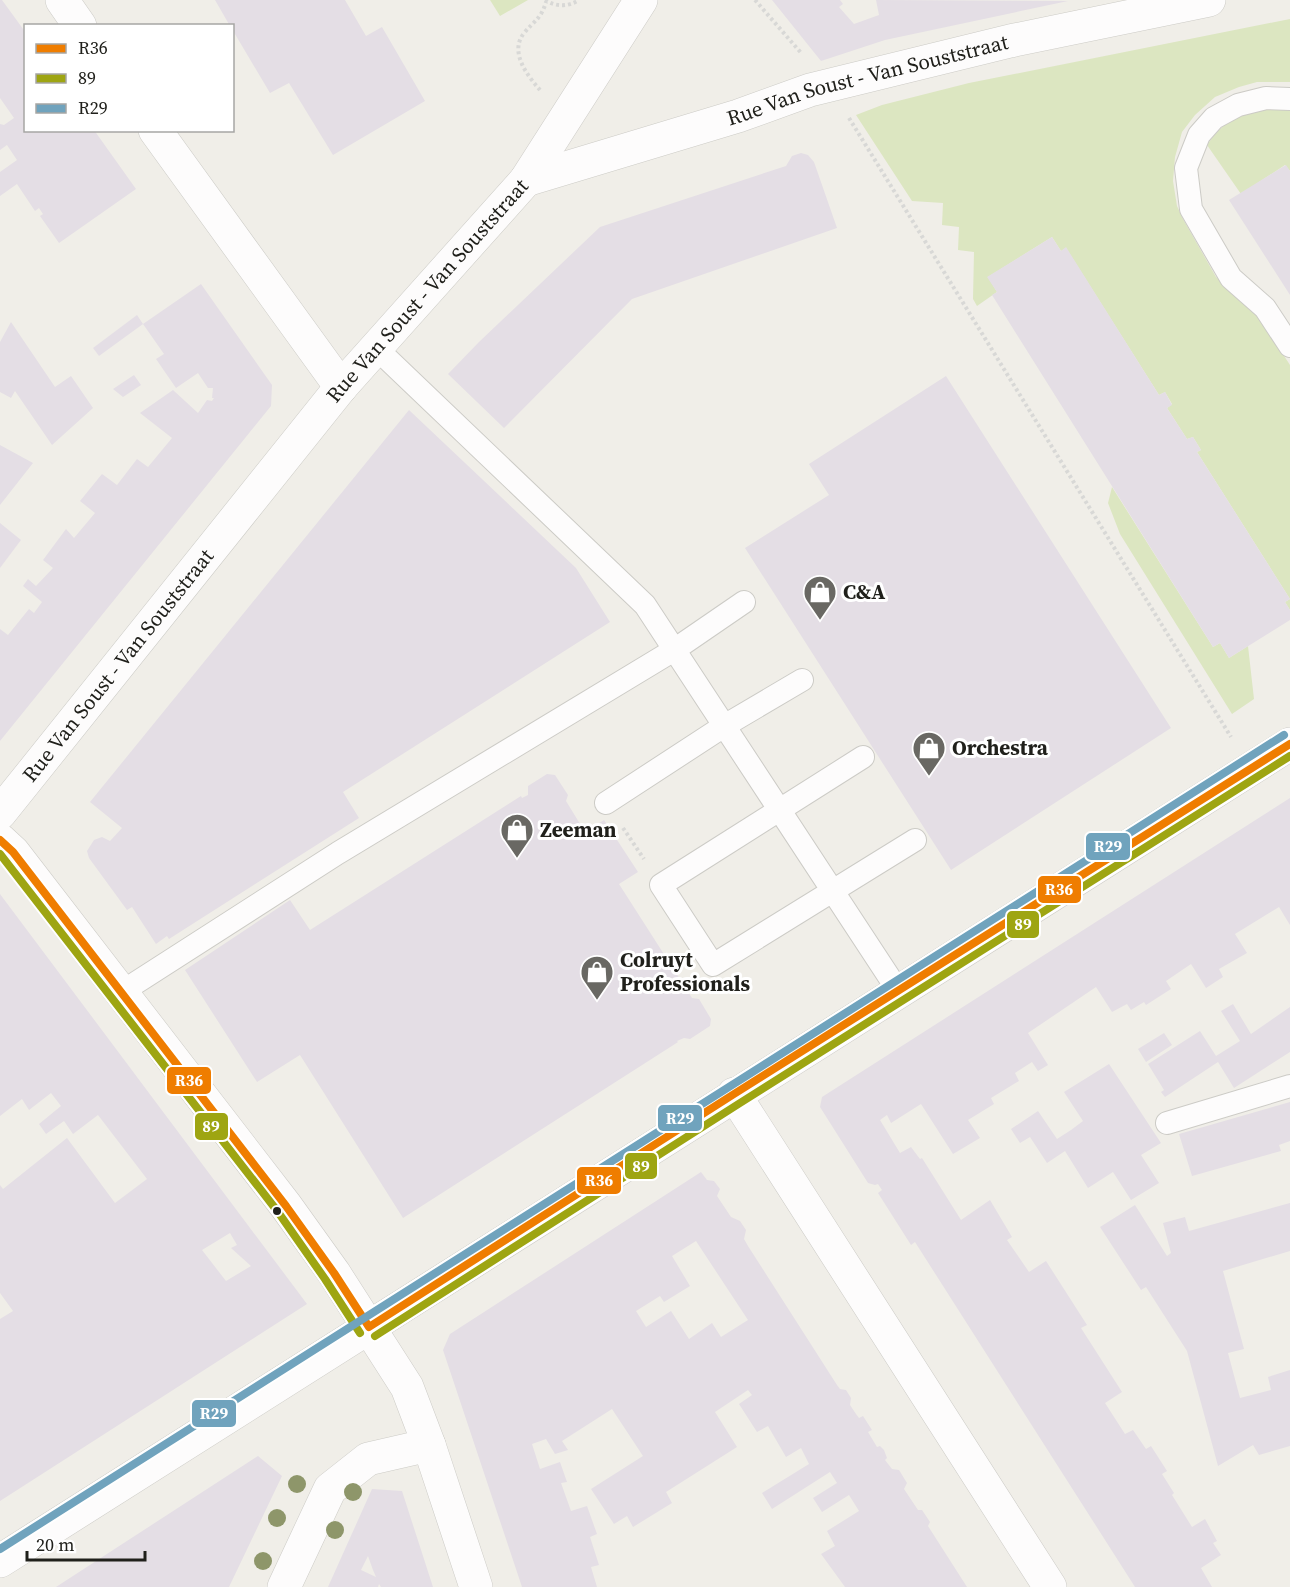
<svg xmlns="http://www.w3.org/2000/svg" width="1290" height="1587" viewBox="0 0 1290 1587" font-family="'Source Serif 4',serif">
<rect width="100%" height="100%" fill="#f0eee8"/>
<path fill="#dce6c1" d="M 490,0 L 528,0 L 500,16 Z
M 1290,19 L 1290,82 L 1257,82 L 1239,87 L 1215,97 L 1195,115 L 1182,132 L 1175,157 L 1173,181 L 1177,206 L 1183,219 L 1216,277 L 1252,307 L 1290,365 L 1290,610 L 1285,602 L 1290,599 L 1197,452 L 1201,450 L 1193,437 L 1187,439 L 1167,408 L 1172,404 L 1165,392 L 1159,395 L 1066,248 L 1061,251 L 1052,237 L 988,277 L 997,292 L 977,306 L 973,299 L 974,252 L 958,250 L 959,227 L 942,225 L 943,203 L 912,201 L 856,115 L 882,105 L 969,83 Z
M 1262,108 L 1289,108 L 1290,111 L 1290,171 L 1285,165 L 1241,194 L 1207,145 C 1223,122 1236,115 1262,108 Z
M 1112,487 L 1213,647 L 1220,643 L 1229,658 L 1248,646 L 1254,699 L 1232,714 L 1120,534 L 1108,503 Z"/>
<path fill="#e4dee5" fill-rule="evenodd" d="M 0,0 L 2,0 L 26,33 L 26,130 L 94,130 L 136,189 L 59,243 L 40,216 L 43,214 L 39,208 L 35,211 L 17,184 L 0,196 L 0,172 L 17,160 L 7,145 L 0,150 L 0,124 L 4,125 L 14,118 L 0,98 Z
M 215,0 L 345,0 L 366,36 L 382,27 L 425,101 L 333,155 L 289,83 L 270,93 L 232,29 L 232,26 L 230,26 Z
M 772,0 L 840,0 L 843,4 L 839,7 L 854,24 L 879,15 L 876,0 L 1068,1 L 885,40 L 821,61 Z
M 801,153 L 808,155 L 814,162 L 837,228 L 632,299 L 504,428 L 448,374 L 479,342 L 600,227 L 786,166 L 792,156 Z
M 1286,165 L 1290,171 L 1290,295 L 1229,200 Z
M 1052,237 L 1061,251 L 1066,247 L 1159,395 L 1165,392 L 1172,405 L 1167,408 L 1187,439 L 1193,437 L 1201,450 L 1197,452 L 1290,599 L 1285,602 L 1290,610 L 1290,620 L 1229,658 L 1220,643 L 1213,647 L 992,295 L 997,292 L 987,277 Z
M 201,284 L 272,385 L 271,406 L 0,741 L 0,629 L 8,635 L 29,609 L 34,613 L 42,602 L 23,586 L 28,579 L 36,586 L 53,568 L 43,560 L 66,529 L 74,538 L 95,513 L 80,501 L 102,474 L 117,485 L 137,459 L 148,467 L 172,438 L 140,413 L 173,390 L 198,413 L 207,400 L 212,401 L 214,398 L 212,398 L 213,388 L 208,388 L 198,373 L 176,388 L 156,359 L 164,354 L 143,324 Z
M 137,315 L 143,324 L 99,356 L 93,348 Z
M 11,322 L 55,387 L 71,376 L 93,408 L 52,445 L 15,391 L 11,398 L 0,392 L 0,342 Z
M 134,375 L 141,385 L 123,397 L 113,389 Z
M 946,376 L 1171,728 L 951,870 L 745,548 L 829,495 L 809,464 Z
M 409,410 L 576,568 L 610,622 L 343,792 L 359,818 L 169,939 L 167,936 L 156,944 L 132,907 L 127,910 L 89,858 L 87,851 L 94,840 L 102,837 L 110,841 L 122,828 L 90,802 Z
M 0,445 L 33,463 L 0,505 Z
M 0,523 L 21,540 L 0,568 Z
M 547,774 L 555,775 L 568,795 L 566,801 L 585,832 L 604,820 L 638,872 L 619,884 L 692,998 L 699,999 L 711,1019 L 710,1026 L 690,1039 L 684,1038 L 677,1041 L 678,1042 L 675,1044 L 403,1218 L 300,1055 L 257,1082 L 185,970 L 290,900 L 310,930 L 521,796 L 522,798 L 528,795 L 528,786 Z
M 1290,798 L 1290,925 L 1279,907 L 1235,934 L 1247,953 L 1219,969 L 1223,977 L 1206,988 L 1191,964 L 1166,981 L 1171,989 L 1146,1005 L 1144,1002 L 1131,1010 L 1127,1004 L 1112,1012 L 1096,987 L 1028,1033 L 1048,1065 L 1038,1071 L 1032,1062 L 1015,1073 L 1019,1081 L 991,1098 L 994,1104 L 968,1120 L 980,1138 L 953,1154 L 921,1104 L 891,1123 L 887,1115 L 880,1120 L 900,1153 L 911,1147 L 920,1159 L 922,1158 L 961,1220 L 990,1200 L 1012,1237 L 1007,1240 L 1029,1272 L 1046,1261 L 1087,1325 L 1081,1328 L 1122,1392 L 1105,1403 L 1125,1434 L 1133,1430 L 1146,1449 L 1151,1446 L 1167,1471 L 1162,1474 L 1174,1493 L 1172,1495 L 1192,1527 L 1205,1519 L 1217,1541 L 1213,1543 L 1221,1555 L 1201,1568 L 1212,1587 L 1135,1587 L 915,1242 L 911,1245 L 878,1193 L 882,1190 L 878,1184 L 875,1185 L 868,1183 L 820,1107 L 822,1097 Z
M 0,894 L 307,1304 L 0,1501 L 0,1319 L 13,1311 L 0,1293 L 0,1185 L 3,1189 L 67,1138 L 115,1203 L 147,1179 L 98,1115 L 73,1134 L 64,1121 L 46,1134 L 39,1124 L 61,1106 L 51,1093 L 29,1110 L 22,1099 L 0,1116 ZM 230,1233 L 237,1245 L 231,1248 L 251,1266 L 226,1281 L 202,1250 Z
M 1233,1004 L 1251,1034 L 1290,1007 L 1290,1052 L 1234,1088 L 1218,1062 L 1165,1097 L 1161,1092 L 1164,1090 L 1148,1064 L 1200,1031 L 1216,1056 L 1240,1041 L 1221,1011 Z
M 1164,1033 L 1172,1045 L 1146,1062 L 1138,1049 Z
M 1109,1064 L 1161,1143 L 1141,1155 L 1159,1183 L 1131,1200 L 1113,1172 L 1088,1188 L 1065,1151 L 1047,1163 L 1030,1137 L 1020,1143 L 1011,1129 L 1038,1111 L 1057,1139 L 1071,1130 L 1083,1121 L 1064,1092 Z
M 1290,1102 L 1290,1141 L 1279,1145 L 1281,1151 L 1192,1176 L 1179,1134 Z
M 701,1172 L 707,1180 L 714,1181 L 720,1189 L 717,1196 L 731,1217 L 740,1221 L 746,1230 L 744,1239 L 748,1246 L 837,1385 L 840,1389 L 846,1390 L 851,1398 L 850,1405 L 856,1414 L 859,1418 L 863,1416 L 872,1430 L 868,1432 L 877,1447 L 880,1446 L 884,1450 L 887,1458 L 885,1460 L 892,1469 L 899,1470 L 907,1483 L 904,1489 L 918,1510 L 922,1510 L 930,1522 L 928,1526 L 967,1587 L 845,1587 L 821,1554 L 835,1546 L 827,1531 L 859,1511 L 849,1495 L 822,1512 L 813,1498 L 837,1483 L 830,1472 L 772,1509 L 762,1493 L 809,1464 L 801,1448 L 786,1457 L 768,1426 L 757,1432 L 739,1404 L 752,1395 L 748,1390 L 715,1412 L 737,1447 L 666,1492 L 672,1503 L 633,1527 L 627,1516 L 614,1524 L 591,1489 L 643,1456 L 612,1409 L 562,1441 L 568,1450 L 555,1454 L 546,1439 L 532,1444 L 540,1469 L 560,1462 L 567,1482 L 561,1483 L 571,1511 L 587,1506 L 597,1534 L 590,1537 L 599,1565 L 591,1567 L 597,1587 L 522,1587 L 443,1350 L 450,1334 ZM 696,1241 L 748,1320 L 721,1337 L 712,1323 L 689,1339 L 671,1311 L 646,1327 L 636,1311 L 660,1296 L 664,1302 L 690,1286 L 672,1256 Z
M 1290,1203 L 1290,1251 L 1223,1271 L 1244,1349 L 1228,1353 L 1240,1398 L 1271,1390 L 1268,1377 L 1290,1370 L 1290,1446 L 1259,1455 L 1253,1445 L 1218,1466 L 1187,1351 L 1146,1287 L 1141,1290 L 1100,1227 L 1135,1205 L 1167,1256 L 1171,1253 L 1163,1223 L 1185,1217 L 1189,1231 Z
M 258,1456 L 282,1476 L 229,1587 L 56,1587 Z
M 372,1489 L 402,1491 L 433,1587 L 381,1587 L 379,1584 L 378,1587 L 328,1587 ZM 368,1556 L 373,1570 L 376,1577 L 361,1570 Z"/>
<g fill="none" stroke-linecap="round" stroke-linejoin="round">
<g stroke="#cccbc6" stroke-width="24">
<path id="lane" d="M 1290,99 L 1266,98 L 1238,105 L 1214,118 L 1199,135 L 1186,168 L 1191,209 L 1231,278 L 1265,308 L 1290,346
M 376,348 L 645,605 L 899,992
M 863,757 L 661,885 L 713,965 L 915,840
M 606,803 L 724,726 L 802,680
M 120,993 L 338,853 L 674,650 L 744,602
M 1167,1123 L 1290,1086"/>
</g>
<g stroke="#cccbc6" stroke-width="34">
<g id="street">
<path d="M 62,0 L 80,26"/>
<path d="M 155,130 L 341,387"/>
<path id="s1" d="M 526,180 L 738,116 L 810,90 L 1010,41 L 1209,0"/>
<path id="s2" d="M 0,813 L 341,387 L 526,180 L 641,0"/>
<path d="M 0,840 L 13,852 L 286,1206 L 334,1273 L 407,1387 L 429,1445 L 476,1587"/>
<path d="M 734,1094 L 1050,1587"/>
<path d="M 284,1587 L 330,1489 L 368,1459 L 429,1445"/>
</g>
</g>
<g stroke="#cccbc6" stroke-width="34">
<path id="primary" d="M 0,1561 C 430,1288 860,1016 1290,744"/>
</g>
<path stroke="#d8d8d6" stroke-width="4" stroke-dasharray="3 3" stroke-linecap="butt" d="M 545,0 C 556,7 568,7 579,0
M 755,0 L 802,54
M 540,90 C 527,75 509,52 524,33 C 534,21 541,19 546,2
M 849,118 L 1231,737
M 623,828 L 644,859"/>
<use href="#lane" stroke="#fdfcfc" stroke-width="22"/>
<use href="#street" stroke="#fdfcfc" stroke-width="33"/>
<use href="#primary" stroke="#fdfcfc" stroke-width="33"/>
<g stroke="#fff" stroke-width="12">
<path id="bus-1" d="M 0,840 L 13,852 L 286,1206 L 334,1273 L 369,1327
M 369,1327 L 734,1094 L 1290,744"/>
</g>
<g stroke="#fff" stroke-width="12">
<path id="bus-2" d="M 0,854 L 278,1212 L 325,1279 L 360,1333
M 375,1336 L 740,1103 L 1290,756"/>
</g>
<g stroke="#fff" stroke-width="12">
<path id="bus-3" d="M 0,1549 L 1284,735"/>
</g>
<use href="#bus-1" stroke="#ef7d00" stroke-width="8"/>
<use href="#bus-2" stroke="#9ea512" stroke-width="8"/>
<use href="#bus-3" stroke="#70a3bd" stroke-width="8"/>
</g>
<g fill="#8e966a">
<circle cx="297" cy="1484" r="9"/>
<circle cx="353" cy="1492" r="9"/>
<circle cx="277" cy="1518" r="9"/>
<circle cx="335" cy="1530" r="9"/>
<circle cx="263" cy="1561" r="9"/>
</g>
<defs>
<g id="shop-pin" transform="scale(1.725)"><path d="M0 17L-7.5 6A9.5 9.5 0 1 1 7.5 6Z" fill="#696863" stroke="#fff"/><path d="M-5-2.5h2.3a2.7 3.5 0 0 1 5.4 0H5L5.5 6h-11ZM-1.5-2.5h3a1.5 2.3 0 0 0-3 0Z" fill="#fff"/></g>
</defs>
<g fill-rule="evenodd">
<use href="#shop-pin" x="820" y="592"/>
<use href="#shop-pin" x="929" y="748"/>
<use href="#shop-pin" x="517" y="830"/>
<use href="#shop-pin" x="597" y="972"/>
</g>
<circle fill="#20201b" stroke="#fff" stroke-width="2" cx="277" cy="1211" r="5"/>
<g text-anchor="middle" stroke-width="6" stroke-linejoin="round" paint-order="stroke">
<g font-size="21" fill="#20201b" stroke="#fff">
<text dy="7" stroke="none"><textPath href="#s1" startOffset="356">Rue Van Soust - Van Souststraat</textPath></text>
<text dy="7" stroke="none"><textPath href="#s2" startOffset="675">Rue Van Soust - Van Souststraat</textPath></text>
<text dy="7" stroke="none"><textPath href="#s2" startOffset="189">Rue Van Soust - Van Souststraat</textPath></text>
</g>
<g font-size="21" font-weight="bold" fill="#20201b" stroke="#fff" text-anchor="start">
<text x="843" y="599">C&amp;A</text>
<text x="952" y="755">Orchestra</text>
<text x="540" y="837">Zeeman</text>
<text x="620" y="967">Colruyt<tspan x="620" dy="24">Professionals</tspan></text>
</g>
</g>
<g stroke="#fff" stroke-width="2">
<rect x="1085" y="832" width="46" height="29" rx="6" fill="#70a3bd"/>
<rect x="1037" y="875" width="45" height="29" rx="6" fill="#ef7d00"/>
<rect x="1006" y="910" width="34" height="29" rx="6" fill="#9ea512"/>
<rect x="166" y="1066" width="46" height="29" rx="6" fill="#ef7d00"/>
<rect x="657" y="1104" width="46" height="28" rx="6" fill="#70a3bd"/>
<rect x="194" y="1112" width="35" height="29" rx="6" fill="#9ea512"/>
<rect x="624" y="1152" width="34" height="28" rx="6" fill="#9ea512"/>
<rect x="576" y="1166" width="46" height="29" rx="6" fill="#ef7d00"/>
<rect x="191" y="1399" width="46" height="29" rx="6" fill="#70a3bd"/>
</g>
<g font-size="16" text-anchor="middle" font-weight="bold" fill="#fff">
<text x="1108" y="852">R29</text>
<text x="1059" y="895">R36</text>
<text x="1023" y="930">89</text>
<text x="189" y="1086">R36</text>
<text x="680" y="1124">R29</text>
<text x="211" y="1132">89</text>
<text x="641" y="1172">89</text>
<text x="599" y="1186">R36</text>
<text x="214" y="1419">R29</text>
</g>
<rect x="24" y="24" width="210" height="108" fill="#ffffff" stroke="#a6a6a4" stroke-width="1.5"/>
<rect x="36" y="44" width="30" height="9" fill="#ef7d00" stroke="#a6a6a4" stroke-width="1.5"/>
<text x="78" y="54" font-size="18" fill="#20201b">R36</text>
<rect x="36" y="74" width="30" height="9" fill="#9ea512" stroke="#a6a6a4" stroke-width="1.5"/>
<text x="78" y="84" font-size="18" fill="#20201b">89</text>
<rect x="36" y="104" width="30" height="9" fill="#70a3bd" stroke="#a6a6a4" stroke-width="1.5"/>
<text x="78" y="114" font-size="18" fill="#20201b">R29</text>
<path d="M27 1551v9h118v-9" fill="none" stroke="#20201b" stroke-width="3"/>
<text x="36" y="1551" font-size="18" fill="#20201b" stroke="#ffffff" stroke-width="4.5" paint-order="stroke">20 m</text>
</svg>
